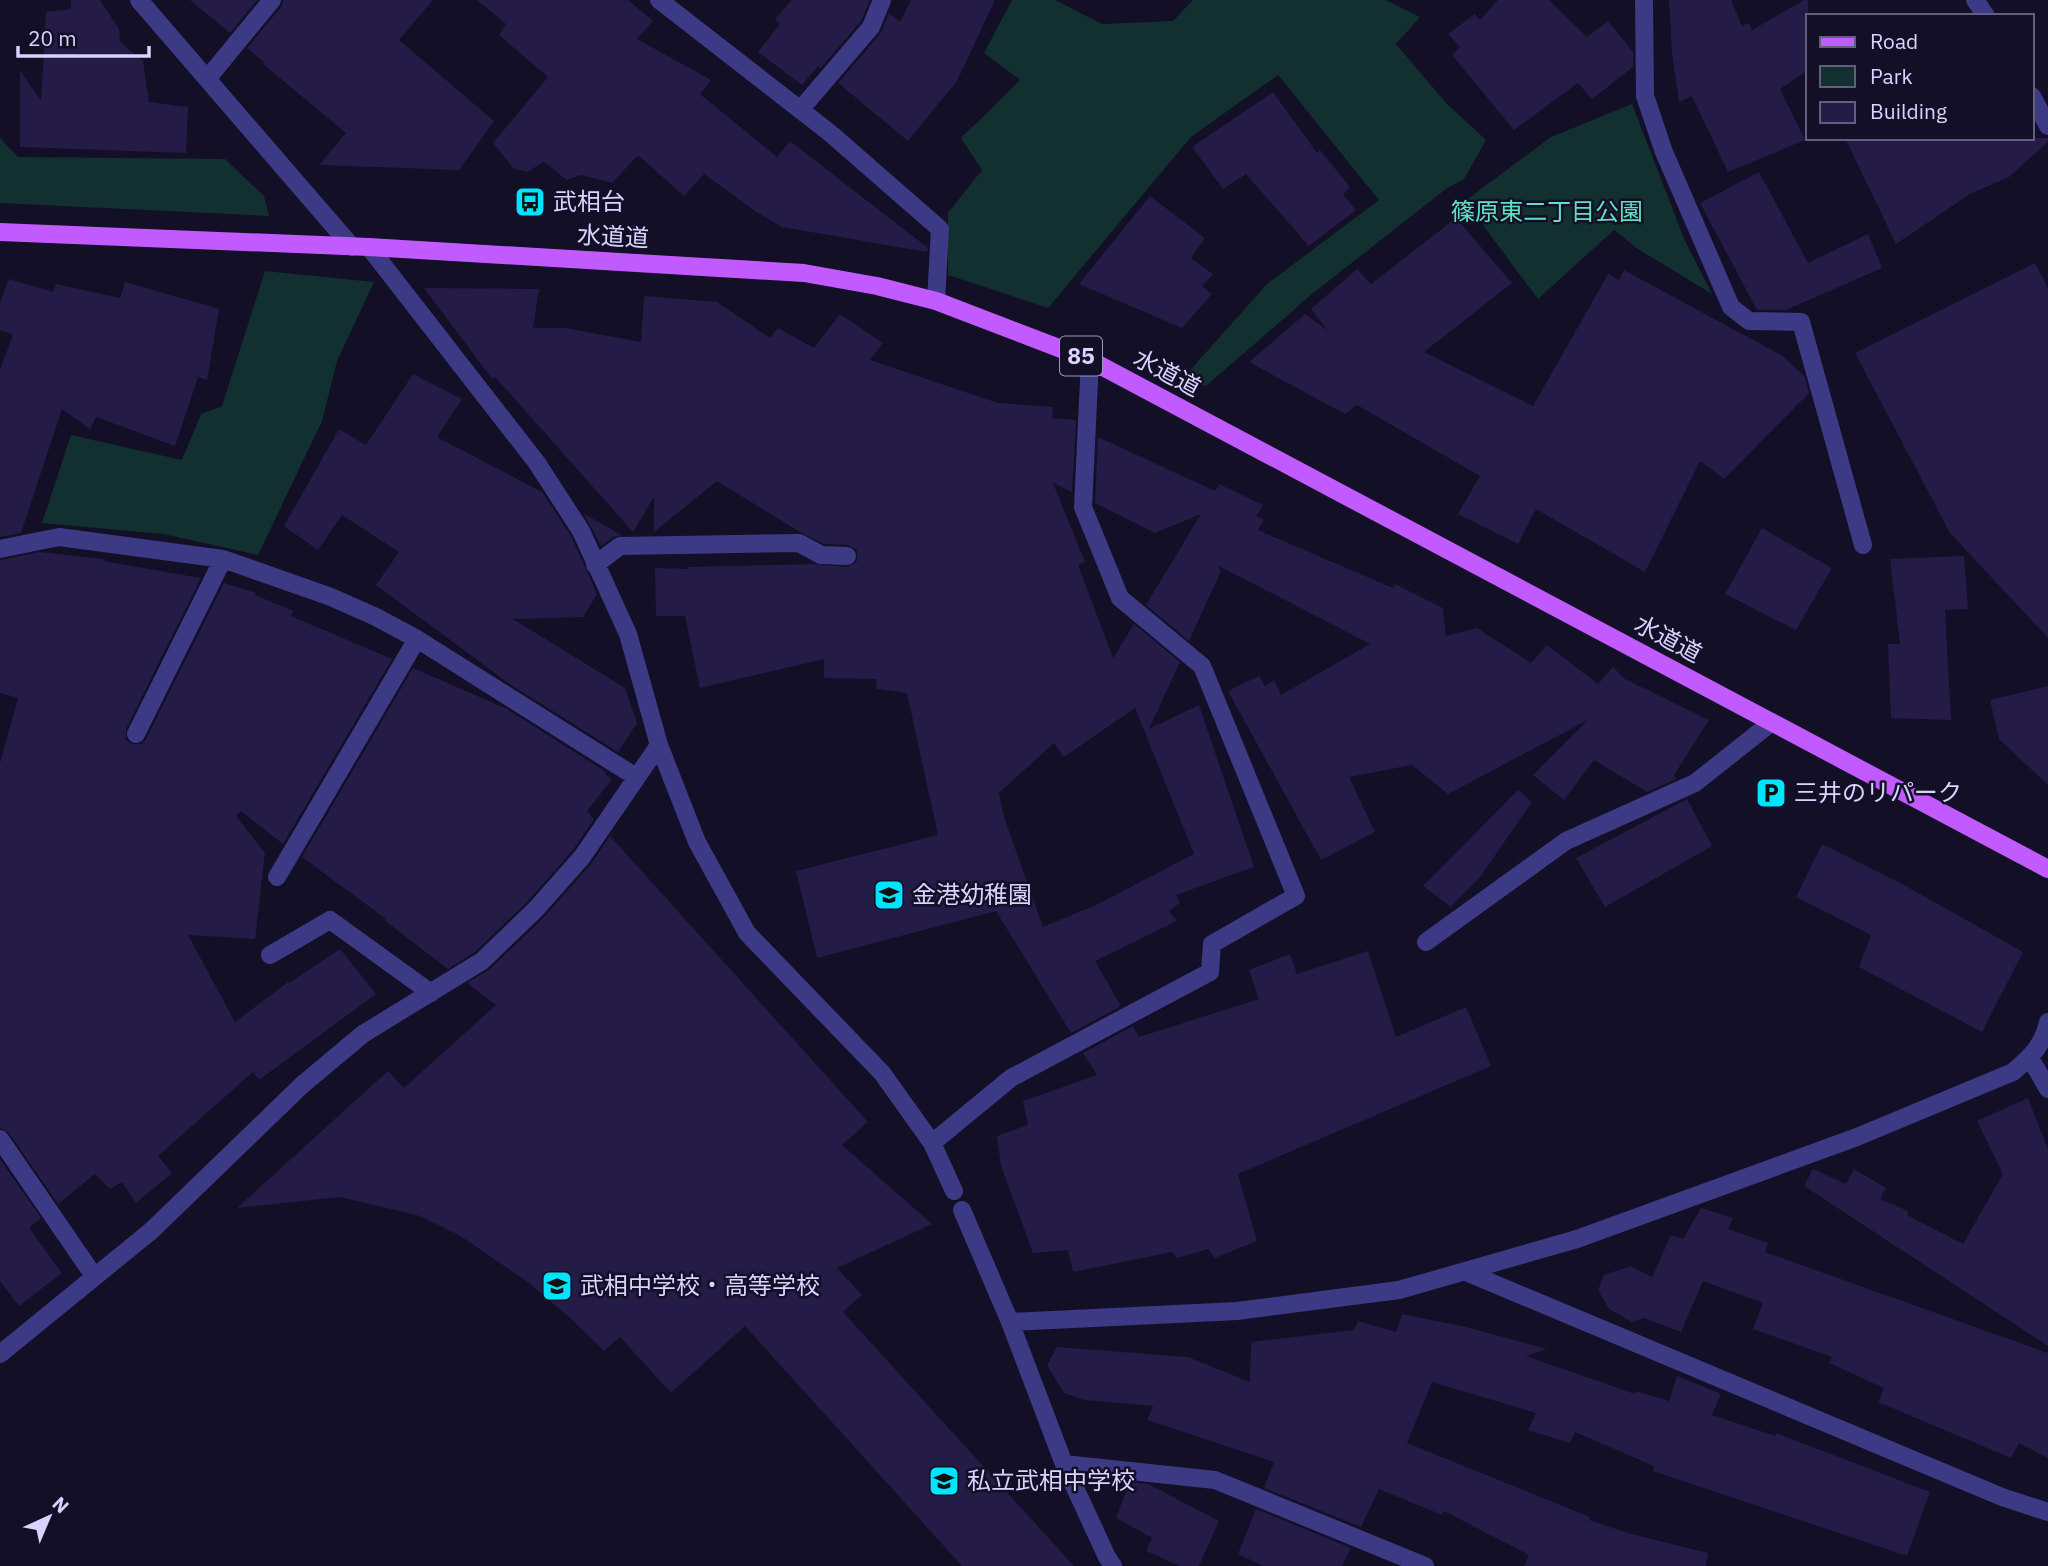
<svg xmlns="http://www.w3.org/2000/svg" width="2048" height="1566" viewBox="0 0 2048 1566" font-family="'IBM Plex Sans','Noto Sans JP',sans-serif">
<rect width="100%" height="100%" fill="#130f26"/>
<path fill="#12302f" d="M 1012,0 L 1055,0 L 1102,24 L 1173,21 L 1193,0 L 1386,0 L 1420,17 L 1396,44 L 1447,104 L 1486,140 L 1464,179 L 1446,189 L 1312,294 L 1206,386 L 1184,377 L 1267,284 L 1379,200 L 1278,75 L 1191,137 L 1048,308 L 948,275 L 948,213 L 982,170 L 961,138 L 1020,80 L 984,53 Z
M 1632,104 L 1685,241 L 1712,294 L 1638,249 L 1614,230 L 1538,299 L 1465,201 L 1551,137 Z
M 0,138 L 18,157 L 225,159 L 264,196 L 269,216 L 0,203 Z
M 265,271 L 374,282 L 337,361 L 322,421 L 258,555 L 163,534 L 42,523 L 71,435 L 182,460 L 201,414 L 222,406 Z"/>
<path fill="#241b47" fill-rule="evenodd" d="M 71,0 L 100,0 L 119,29 L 120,42 L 143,61 L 149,102 L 188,107 L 186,153 L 20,147 L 20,70 L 41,101 L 46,12 L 71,9 Z
M 190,0 L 257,0 L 230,33 Z
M 283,0 L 433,0 L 399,40 L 494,121 L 459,170 L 319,165 L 346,133 L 263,64 L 264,62 L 247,48 L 281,7 Z
M 477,0 L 628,0 L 653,21 L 637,39 L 711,80 L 700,94 L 777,157 L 790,141 L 928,248 L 927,252 L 782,227 L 755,211 L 704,174 L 684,196 L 638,155 L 612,183 L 581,175 L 567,180 L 544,162 L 527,172 L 513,168 L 493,143 L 548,77 L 499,35 L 506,24 Z
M 792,0 L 870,0 L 861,21 L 820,69 L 818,66 L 802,85 L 758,52 L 780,24 L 775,19 Z
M 911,0 L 995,0 L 957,81 L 908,141 L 838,83 L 880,34 L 889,13 L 900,22 Z
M 1498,0 L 1549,0 L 1587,37 L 1608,21 L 1633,52 L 1633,67 L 1592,99 L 1578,83 L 1514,130 L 1452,55 L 1460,47 L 1448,34 L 1475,14 L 1480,20 Z
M 1669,0 L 1731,0 L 1742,26 L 1749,23 L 1752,30 L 1804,0 L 1808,0 L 1808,70 L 1780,89 L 1805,140 L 1728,172 L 1692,96 L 1679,102 L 1672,53 Z
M 1273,92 L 1317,153 L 1320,150 L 1350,187 L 1343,194 L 1356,210 L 1309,246 L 1246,174 L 1223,189 L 1192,147 Z
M 1845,138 L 2048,138 L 2048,142 L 2009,177 L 1970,194 L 1896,244 Z
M 1759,172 L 1808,263 L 1868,234 L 1882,268 L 1786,310 L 1757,310 L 1700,203 Z
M 1150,196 L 1205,238 L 1191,258 L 1213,274 L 1202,286 L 1212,294 L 1182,328 L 1079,284 Z
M 1456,218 L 1512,283 L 1424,352 L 1533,406 L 1608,274 L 1619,280 L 1624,270 L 1783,356 L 1805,377 L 1809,393 L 1724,479 L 1700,461 L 1645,572 L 1536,509 L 1518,544 L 1458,514 L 1480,476 L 1357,405 L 1345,414 L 1249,362 L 1305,314 L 1328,331 L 1311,309 L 1357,269 L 1371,284 Z
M 2035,263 L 2048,288 L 2048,638 L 1950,533 L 1855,353 Z
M 9,279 L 53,292 L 56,284 L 120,298 L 125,282 L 219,309 L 207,380 L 198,377 L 175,446 L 96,417 L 90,429 L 62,409 L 21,533 L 0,537 L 0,369 L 13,335 L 0,330 L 0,303 Z
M 424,288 L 539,289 L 533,328 L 565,328 L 641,342 L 644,296 L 717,302 L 770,338 L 778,328 L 814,348 L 840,314 L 883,343 L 870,360 L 998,403 L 1053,407 L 1052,418 L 1076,420 L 1072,492 L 1053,483 L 1085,562 L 1078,565 L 1113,658 L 1134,624 L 1180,662 L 1149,729 L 1199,705 L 1254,867 L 1176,895 L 1180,903 L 1169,911 L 1177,921 L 1095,961 L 1121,1006 L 1071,1033 L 996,911 L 817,958 L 796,871 L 938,835 L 907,693 L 877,689 L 876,679 L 824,678 L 824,659 L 700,688 L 685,616 L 656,616 L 655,568 L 687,569 L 689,567 L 814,564 L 847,567 L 857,561 L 857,550 L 848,545 L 824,544 L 800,532 L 717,481 L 654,532 L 654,497 L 633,532 L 495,377 L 492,379 ZM 1135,708 L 1194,854 L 1096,905 L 1043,927 L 1004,817 L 999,793 L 1054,743 L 1064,757 Z
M 413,374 L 462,399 L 437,437 L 542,492 L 571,536 L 597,594 L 583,617 L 513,619 L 625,688 L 637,723 L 618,752 L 511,685 L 376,585 L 399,552 L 342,515 L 318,550 L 284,526 L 339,429 L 366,445 Z
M 1098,437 L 1215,491 L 1219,484 L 1263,505 L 1256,516 L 1264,520 L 1258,530 L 1393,588 L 1395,584 L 1443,608 L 1446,636 L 1477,628 L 1531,663 L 1547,645 L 1598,684 L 1613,667 L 1625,679 L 1709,720 L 1674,775 L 1676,779 L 1647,792 L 1594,760 L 1564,800 L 1533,775 L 1588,720 L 1448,794 L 1412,765 L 1349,777 L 1375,832 L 1321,860 L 1228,691 L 1259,676 L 1265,686 L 1274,680 L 1281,695 L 1370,644 L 1217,565 L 1221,571 L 1189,641 L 1146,605 L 1201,514 L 1155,533 L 1095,503 Z
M 584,514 L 622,535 L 613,537 L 601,546 Z
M 1762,528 L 1832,568 L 1796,630 L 1725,594 Z
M 40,552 L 104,559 L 103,561 L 201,578 L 126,729 L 126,740 L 132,744 L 142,744 L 146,739 L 224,583 L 256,593 L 255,595 L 293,611 L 291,616 L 392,659 L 283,844 L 241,811 L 236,816 L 265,853 L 255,939 L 188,935 L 235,1022 L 288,982 L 289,983 L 340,949 L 376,994 L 259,1080 L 253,1072 L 158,1156 L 172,1173 L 136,1203 L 122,1182 L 110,1189 L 95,1174 L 58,1204 L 9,1133 L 0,1128 L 0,763 L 18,698 L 0,693 L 0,560 Z
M 1964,556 L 1968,609 L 1945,610 L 1951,720 L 1891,718 L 1888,644 L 1900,644 L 1890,559 Z
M 413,668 L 507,709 L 606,772 L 605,774 L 612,779 L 587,811 L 594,819 L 573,850 L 528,901 L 475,952 L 448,969 L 384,920 L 386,919 L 302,857 Z
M 2048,686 L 2048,785 L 1999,739 L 1990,700 Z
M 1518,790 L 1532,802 L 1480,877 L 1451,907 L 1423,886 Z
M 1687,799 L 1712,846 L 1605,907 L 1576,858 Z
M 610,836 L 868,1122 L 842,1145 L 932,1224 L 837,1268 L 862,1295 L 843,1312 L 1074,1566 L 962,1566 L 745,1326 L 671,1393 L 620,1337 L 604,1351 L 569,1317 L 529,1283 L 459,1235 L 420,1216 L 340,1197 L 237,1208 L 388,1071 L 404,1088 L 496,1005 L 467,983 L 490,969 L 544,917 L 591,864 Z
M 1822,844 L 1904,885 L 2023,952 L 1982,1032 L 1859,967 L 1871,935 L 1796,897 Z
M 1368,951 L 1396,1037 L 1466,1007 L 1491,1066 L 1238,1174 L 1257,1241 L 1215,1258 L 1208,1249 L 1177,1258 L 1172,1252 L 1073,1272 L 1068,1250 L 1033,1253 L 1001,1166 L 997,1136 L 1028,1125 L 1023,1101 L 1097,1075 L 1083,1053 L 1133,1026 L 1139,1037 L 1259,999 L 1249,970 L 1290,954 L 1297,974 Z
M 2028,1098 L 2048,1149 L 2048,1346 L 1804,1186 L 1813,1169 L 1846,1184 L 1854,1169 L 1886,1188 L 1880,1199 L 1908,1211 L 1907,1215 L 1963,1244 L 2003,1174 L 1977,1121 Z
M 0,1159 L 41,1218 L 29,1228 L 62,1273 L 19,1306 L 0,1281 Z
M 1701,1208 L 1733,1218 L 1728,1229 L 1768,1243 L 1765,1252 L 2048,1353 L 2048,1458 L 2019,1443 L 2011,1458 L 1878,1402 L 1884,1388 L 1829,1363 L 1832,1357 L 1753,1329 L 1763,1303 L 1703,1281 L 1681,1332 L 1644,1318 L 1632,1322 L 1609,1309 L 1598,1290 L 1604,1275 L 1631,1266 L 1652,1277 L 1671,1235 L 1683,1239 Z
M 1402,1314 L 1466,1327 L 1547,1349 L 1526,1356 L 1635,1394 L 1636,1391 L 1669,1401 L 1677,1376 L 1721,1394 L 1712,1415 L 1775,1436 L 1776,1433 L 1930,1492 L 1907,1556 L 1653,1471 L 1654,1466 L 1575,1432 L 1570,1443 L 1528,1430 L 1536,1413 L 1432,1382 L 1407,1443 L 1590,1517 L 1589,1520 L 1628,1533 L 1708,1553 L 1706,1566 L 1524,1566 L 1529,1555 L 1444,1511 L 1442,1515 L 1379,1489 L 1361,1527 L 1264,1488 L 1274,1462 L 1147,1420 L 1153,1406 L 1085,1400 L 1064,1393 L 1047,1365 L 1057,1347 L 1188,1357 L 1250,1382 L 1251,1342 L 1354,1330 L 1358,1321 L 1396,1332 Z
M 1130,1482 L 1148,1484 L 1219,1521 L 1199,1566 L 1180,1566 L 1146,1551 L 1152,1538 L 1116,1518 Z
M 1256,1509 L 1351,1548 L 1342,1566 L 1263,1566 L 1238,1554 Z"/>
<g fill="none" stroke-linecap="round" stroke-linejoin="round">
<path stroke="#3d3a85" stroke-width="18" d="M 139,0 L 352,247
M 659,0 L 830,133 L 940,229 L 936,301
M 1644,0 L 1645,96 L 1664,152 L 1731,307 L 1749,321 L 1801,322 L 1863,545
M 1975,0 L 1986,16
M 207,79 L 272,0
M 2032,96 L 2048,126
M 800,110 L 871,27 L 882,0
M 369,247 L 537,463 L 581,531 L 628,634 L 659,745 L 697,842 L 747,933 L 882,1073 L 932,1143 L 954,1191
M 0,549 L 59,537 L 223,559 L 331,597 L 376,617 L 417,639 L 636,777
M 595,565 L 620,546 L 799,543 L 821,555 L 847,556
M 136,734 L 223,559
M 277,877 L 417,639
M 1426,942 L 1566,841 L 1695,783 L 1772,722
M 270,955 L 330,920 L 431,993
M 2030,1058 L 2048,1089
M 0,1139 L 94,1276
M 932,1143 L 1011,1078 L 1210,972 L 1212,944 L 1296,896 L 1202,666 L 1120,598 L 1083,507 L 1090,360
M 962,1210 L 1010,1322 L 1064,1464 L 1107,1557 L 1113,1566
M 1466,1272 L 2002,1497 L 2048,1512
M 1010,1322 L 1237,1311 L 1399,1290 L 1577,1239 L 1857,1137 L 2013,1072 C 2032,1055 2042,1047 2048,1022
M 0,1354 L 151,1231 L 302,1085 L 363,1034 L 482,961 L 536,909 L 582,857 L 659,745
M 1064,1464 L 1215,1480 L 1425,1566"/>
<path stroke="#c25bff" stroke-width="18" d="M 0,232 L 369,247 L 804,273 L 877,286 L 936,301 L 1090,360 L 2048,869"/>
</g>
<defs>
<g id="bus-square" transform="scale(1.575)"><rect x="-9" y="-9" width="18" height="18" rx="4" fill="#00e5ff" stroke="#130f26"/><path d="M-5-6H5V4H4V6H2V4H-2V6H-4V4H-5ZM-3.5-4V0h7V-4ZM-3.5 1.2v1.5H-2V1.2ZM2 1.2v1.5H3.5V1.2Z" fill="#111"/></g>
<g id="parking-square" transform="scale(1.575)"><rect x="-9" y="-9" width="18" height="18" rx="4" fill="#00e5ff" stroke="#130f26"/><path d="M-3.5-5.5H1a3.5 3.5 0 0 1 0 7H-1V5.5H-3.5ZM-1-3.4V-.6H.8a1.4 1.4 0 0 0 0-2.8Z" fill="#111"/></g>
<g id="school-square" transform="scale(1.575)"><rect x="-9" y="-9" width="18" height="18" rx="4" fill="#00e5ff" stroke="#130f26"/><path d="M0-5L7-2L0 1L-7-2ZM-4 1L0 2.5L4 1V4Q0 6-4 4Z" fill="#111"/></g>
</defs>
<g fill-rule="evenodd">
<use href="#bus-square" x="530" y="202"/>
<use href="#parking-square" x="1771" y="793"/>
<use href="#school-square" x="889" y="895"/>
<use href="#school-square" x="557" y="1286"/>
<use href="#school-square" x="944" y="1481"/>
</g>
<g text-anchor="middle" stroke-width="5" stroke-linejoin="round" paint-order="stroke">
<rect fill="#130f26" stroke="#9e99be" stroke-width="2" x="1060" y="336.5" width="42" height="39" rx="5"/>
<g font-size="23" font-weight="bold" fill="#d9d4ff">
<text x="1081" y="364">85</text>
</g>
<g font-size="24" fill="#d9d4ff" stroke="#130f26" text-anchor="start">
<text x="553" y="210">武相台</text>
<text x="1794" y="801">三井のリパーク</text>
<text x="912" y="903">金港幼稚園</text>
<text x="580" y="1294">武相中学校・高等学校</text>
<text x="967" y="1489">私立武相中学校</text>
</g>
<g font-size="24" fill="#5fe0c0" stroke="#130f26">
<text x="1547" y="220">篠原東二丁目公園</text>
</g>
<g font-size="24" fill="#d9d4ff" stroke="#130f26">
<text transform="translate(613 237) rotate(3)" y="8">水道道</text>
<text transform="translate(1167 373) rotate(28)" y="8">水道道</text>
<text transform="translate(1668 639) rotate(28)" y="8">水道道</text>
</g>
</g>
<rect x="1806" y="14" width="228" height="126" fill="#130f26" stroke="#625e7d" stroke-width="2"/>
<rect x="1820" y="37" width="35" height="10" fill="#c25bff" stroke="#625e7d" stroke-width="2"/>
<text x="1870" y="49" font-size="21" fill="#d9d4ff">Road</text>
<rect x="1820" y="66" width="35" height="21" fill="#12302f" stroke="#625e7d" stroke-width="2"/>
<text x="1870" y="84" font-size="21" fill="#d9d4ff">Park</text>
<rect x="1820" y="102" width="35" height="21" fill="#241b47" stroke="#625e7d" stroke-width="2"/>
<text x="1870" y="119" font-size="21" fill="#d9d4ff">Building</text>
<g transform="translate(49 1517) rotate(44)" stroke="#130f26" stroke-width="5" paint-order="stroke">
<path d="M0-5L12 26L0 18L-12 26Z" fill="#d9d4ff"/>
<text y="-10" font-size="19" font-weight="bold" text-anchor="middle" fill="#d9d4ff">N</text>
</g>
<path d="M18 46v10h131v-10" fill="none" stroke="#d9d4ff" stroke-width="3.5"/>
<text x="28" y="46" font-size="21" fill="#d9d4ff" stroke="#130f26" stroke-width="5" paint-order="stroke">20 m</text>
</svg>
